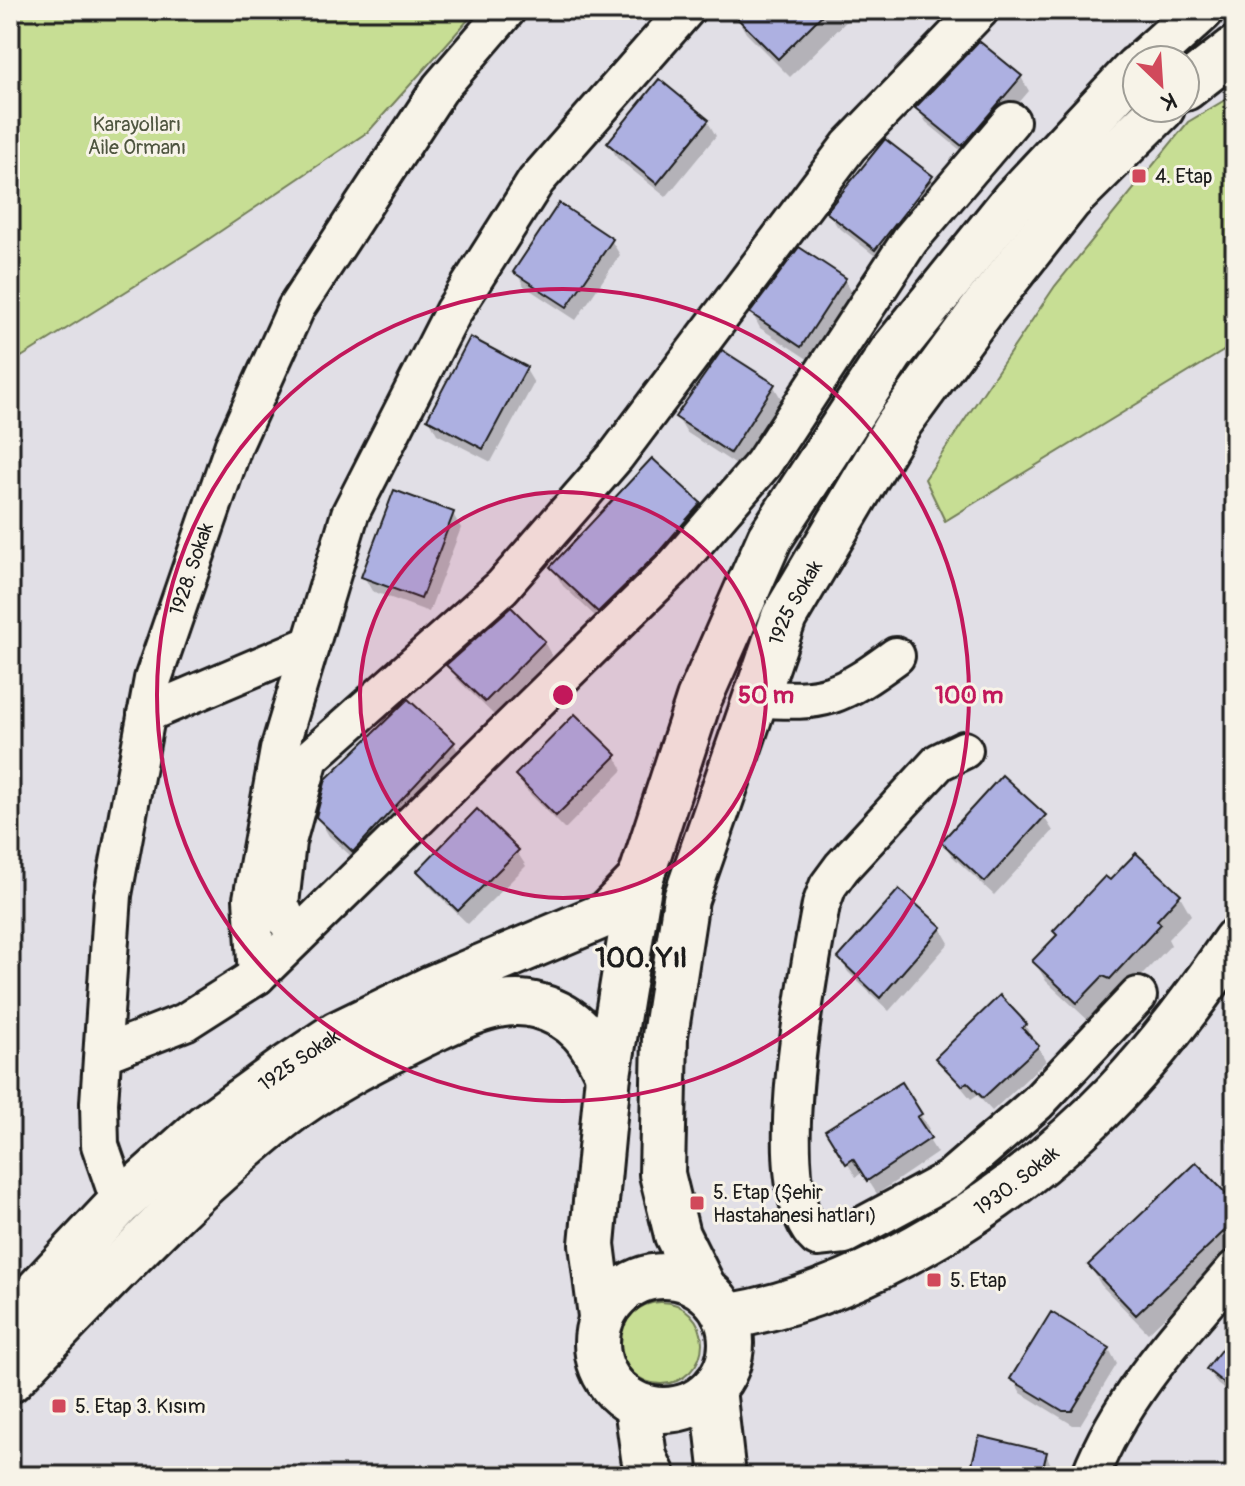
<svg xmlns="http://www.w3.org/2000/svg" width="1245" height="1486" viewBox="0 0 1245 1486" font-family="Pangolin,sans-serif">
<rect width="100%" height="100%" fill="#e1dfe6"/>
<filter id="ink" filterUnits="userSpaceOnUse"><feTurbulence type="fractalNoise" baseFrequency=".0125" numOctaves="2"/><feDisplacementMap in="SourceGraphic" scale="16" xChannelSelector="R" yChannelSelector="G"/><feConvolveMatrix kernelMatrix="1 2 1 2 8 2 1 2 1" color-interpolation-filters="sRGB"/></filter>
<g filter="url(#ink)">
<path fill="#c7de94" stroke="#727d58" stroke-width="2" d="M 10,10 L 477,10 L 369,131 L 197,247 L 10,364 Z
M 1235,94 L 1235,344 L 945,521 L 925,479 L 1055,286 L 1188,122 Z
M620 1343a41 41 0 1 1 82 0a41 41 0 1 1-82 0Z"/>
<path fill="#0003" d="M 739,10 L 858,10 L 790,77 L 746,33 L 735,14 Z
M 1021,77 L 1029,91 L 971,159 L 926,122 L 917,108 Z
M 708,122 L 716,136 L 666,197 L 617,158 L 609,143 Z
M 931,178 L 939,192 L 884,263 L 837,226 L 828,212 Z
M 611,240 L 620,255 L 576,320 L 524,286 L 516,272 Z
M 844,279 L 853,294 L 809,360 L 760,328 L 752,313 Z
M 525,368 L 534,383 L 491,462 L 437,434 L 429,419 Z
M 773,385 L 782,400 L 738,466 L 686,432 L 677,417 Z
M 700,505 L 711,524 L 610,630 L 563,586 L 552,567 Z
M 453,514 L 461,528 L 429,612 L 372,591 L 364,577 Z
M 544,642 L 552,656 L 494,715 L 457,679 L 449,665 Z
M 408,701 L 454,744 L 465,763 L 365,869 L 329,836 L 318,817 Z
M 615,756 L 623,770 L 565,829 L 525,789 L 517,775 Z
M 1044,817 L 1053,831 L 994,895 L 952,856 L 943,842 Z
M 517,852 L 526,866 L 468,924 L 428,885 L 420,871 Z
M 1136,855 L 1180,896 L 1191,915 L 1168,939 L 1171,945 L 1121,997 L 1114,994 L 1089,1021 L 1046,981 L 1035,962 Z
M 899,892 L 941,929 L 949,943 L 889,1011 L 848,972 L 840,958 Z
M 1000,998 L 1025,1025 L 1046,1061 L 992,1111 L 977,1095 L 971,1099 L 937,1058 Z
M 901,1084 L 929,1129 L 924,1132 L 937,1153 L 877,1194 L 863,1172 L 856,1177 L 836,1145 Z
M 1235,1118 L 1235,1154 L 1223,1134 Z
M 1235,1206 L 1235,1250 L 1148,1333 L 1101,1285 L 1090,1266 Z
M 1235,1335 L 1235,1398 L 1217,1384 L 1208,1369 Z
M 1109,1349 L 1117,1364 L 1080,1425 L 1073,1425 L 1021,1393 L 1013,1379 Z
M 1046,1454 L 1056,1476 L 971,1476 Z"/>
<path fill="#adb0e1" stroke="#1c1c1c" stroke-width="2" d="M 729,10 L 827,10 L 778,59 Z
M 979,41 L 1022,76 L 962,146 L 915,108 Z
M 659,79 L 709,120 L 657,184 L 607,143 Z
M 885,139 L 933,176 L 875,250 L 826,212 Z
M 559,203 L 613,239 L 567,307 L 513,272 Z
M 799,247 L 846,278 L 801,347 L 750,313 Z
M 470,337 L 527,367 L 483,449 L 427,419 Z
M 722,350 L 775,384 L 730,453 L 675,417 Z
M 652,458 L 701,503 L 656,555 L 598,612 L 550,567 Z
M 394,490 L 454,512 L 421,599 L 361,577 Z
M 511,607 L 545,641 L 485,702 L 446,665 Z
M 408,699 L 455,742 L 353,852 L 316,817 L 326,779 Z
M 575,714 L 617,755 L 556,816 L 515,775 Z
M 1002,775 L 1046,815 L 985,882 L 941,842 Z
M 477,809 L 519,850 L 458,911 L 417,871 Z
M 1136,853 L 1181,894 L 1157,920 L 1161,924 L 1110,979 L 1103,976 L 1077,1003 L 1032,961 L 1057,935 L 1053,931 L 1105,876 L 1110,880 Z
M 899,889 L 942,927 L 880,998 L 838,958 Z
M 1000,995 L 1027,1024 L 1022,1028 L 1039,1046 L 983,1098 L 967,1082 L 962,1086 L 935,1058 Z
M 902,1082 L 922,1114 L 917,1117 L 931,1138 L 867,1181 L 853,1159 L 846,1164 L 825,1130 Z
M 1196,1162 L 1235,1203 L 1235,1221 L 1136,1315 L 1088,1265 Z
M 1051,1312 L 1110,1348 L 1072,1411 L 1063,1411 L 1010,1379 Z
M 1235,1332 L 1235,1392 L 1206,1369 Z
M 979,1436 L 1047,1452 L 1041,1476 L 969,1476 Z"/>
<g fill="none" stroke-linecap="round" stroke-linejoin="round">
<g stroke="#1c1c1c" stroke-width="42">
<g id="minor">
<path d="M 756,698 C 825,704 840,697 896,656"/>
<path d="M 146,714 L 311,644"/>
<path d="M 964,750 L 939,762 L 842,867 L 828,886 L 821,905 C 809,972 764,1190 817,1238 L 845,1235 L 949,1179 L 1037,1103 L 1138,996"/>
<path d="M 295,938 L 280,904 L 287,842 L 310,758 L 502,587 L 616,456 L 849,146 L 980,10"/>
<path d="M 257,976 L 252,899 L 279,750 L 350,514 L 453,312 L 536,181 L 686,10"/>
<path d="M 103,1054 L 185,1022 L 257,976 L 673,568 L 763,464 L 910,240 L 1011,121"/>
<path id="s1" d="M 120,1203 L 100,1145 L 99,1103 L 113,895 L 153,679 L 233,447 L 296,308 L 440,88 L 507,10"/>
<path d="M 1090,1476 C 1121,1396 1180,1333 1235,1269"/>
</g>
</g>
<g stroke="#1c1c1c" stroke-width="50">
<g id="major">
<path d="M 1146,60 L 1201,10"/>
<path d="M 1185,88 L 1235,49"/>
<circle cx="664" cy="1343" r="67"/>
<path id="s2" d="M 704,1289 L 677,1235 L 662,1174 L 665,1036 L 686,899 L 784,617 L 897,426 L 983,309 L 1069,200 L 1162,108"/>
<path d="M 601,1316 L 592,1244 L 608,1075 L 640,880 L 699,699 L 770,538 L 891,353 L 1014,200 L 1137,68"/>
<path id="s3" d="M 726,1317 C 868,1294 1016,1197 1115,1094 C 1160,1047 1199,994 1235,941"/>
<path id="s4" d="M 10,1320 L 120,1203 L 206,1126 L 286,1068 L 337,1034 L 432,988 L 607,914 L 640,880"/>
<path d="M 10,1380 C 97,1290 183,1196 281,1118 C 325,1083 378,1057 428,1032 C 460,1017 501,995 538,1006 C 577,1017 592,1040 608,1075"/>
<path d="M 713,1389 L 723,1476"/>
<path d="M 637,1406 L 644,1457 L 653,1476"/>
</g>
</g>
<use href="#minor" stroke="#f7f3e8" stroke-width="36"/>
<use href="#major" stroke="#f7f3e8" stroke-width="44"/>
</g>
</g>
<circle cx="563" cy="695" r="203" fill="#c2185b" fill-opacity=".12"/>
<g fill="none" stroke="#c2185b" stroke-width="4">
<circle cx="563" cy="695" r="203"/>
<circle cx="563" cy="695" r="406"/>
</g>
<g fill="#d1495b" stroke="#f7f3e8" stroke-width="3">
<rect x="1131" y="168" width="16" height="16" rx="4"/>
<rect x="689" y="1195" width="16" height="16" rx="4"/>
<rect x="926" y="1272" width="16" height="16" rx="4"/>
<rect x="51" y="1398" width="16" height="16" rx="4"/>
</g>
<g text-anchor="middle" stroke-width="6" stroke-linejoin="round" paint-order="stroke">
<g font-size="20" fill="#4f5640" stroke="#f7f3e8">
<text x="137" y="131">Karayolları<tspan x="137" dy="23">Aile Ormanı</tspan></text>
</g>
<g font-size="20" fill="#1c1c1c" stroke="#f7f3e8" text-anchor="start">
<text x="1155" y="183">4. Etap</text>
<text x="713" y="1199">5. Etap (Şehir<tspan x="713" dy="23">Hastahanesi hatları)</tspan></text>
<text x="950" y="1287">5. Etap</text>
<text x="75" y="1413">5. Etap 3. Kısım</text>
</g>
<g font-size="20" fill="#1c1c1c" stroke="#f7f3e8">
<text dy="7" stroke="none"><textPath href="#s1" startOffset="648">1928. Sokak</textPath></text>
<text dy="7" stroke="none"><textPath href="#s2" startOffset="716">1925 Sokak</textPath></text>
<text dy="7" stroke="none"><textPath href="#s4" startOffset="390">1925 Sokak</textPath></text>
<text dy="7" stroke="none"><textPath href="#s3" startOffset="324">1930. Sokak</textPath></text>
</g>
<g font-size="28" font-weight="bold" fill="#1c1c1c" stroke="#f7f3e8">
<text x="641" y="967">100. Yıl</text>
</g>
</g>
<circle cx="563" cy="695" r="12" fill="#c2185b" stroke="#f7f3e8" stroke-width="4"/>
<g font-size="24" text-anchor="middle" font-weight="bold" fill="#c2185b" stroke="#f7f3e8" stroke-width="6" stroke-linejoin="round" paint-order="stroke">
<text x="766" y="703">50 m</text>
<text x="969" y="703">100 m</text>
</g>
<rect width="1245" height="1486" fill="none" stroke="#f7f3e8" stroke-width="40"/>
<rect x="20" y="20" width="1205" height="1446" fill="none" stroke="#1c1c1c" stroke-width="3" filter="url(#ink)"/>
<g transform="translate(1161 84) rotate(155)"><circle r="38" fill="#f7f3e8" stroke="#9f9d96" stroke-width="2"/>
<path d="M0-6L14 30L0 20L-14 30Z" fill="#d1495b"/>
<text y="-12" font-size="22" font-weight="bold" text-anchor="middle" fill="#1c1c1c">K</text>
</g>
</svg>
